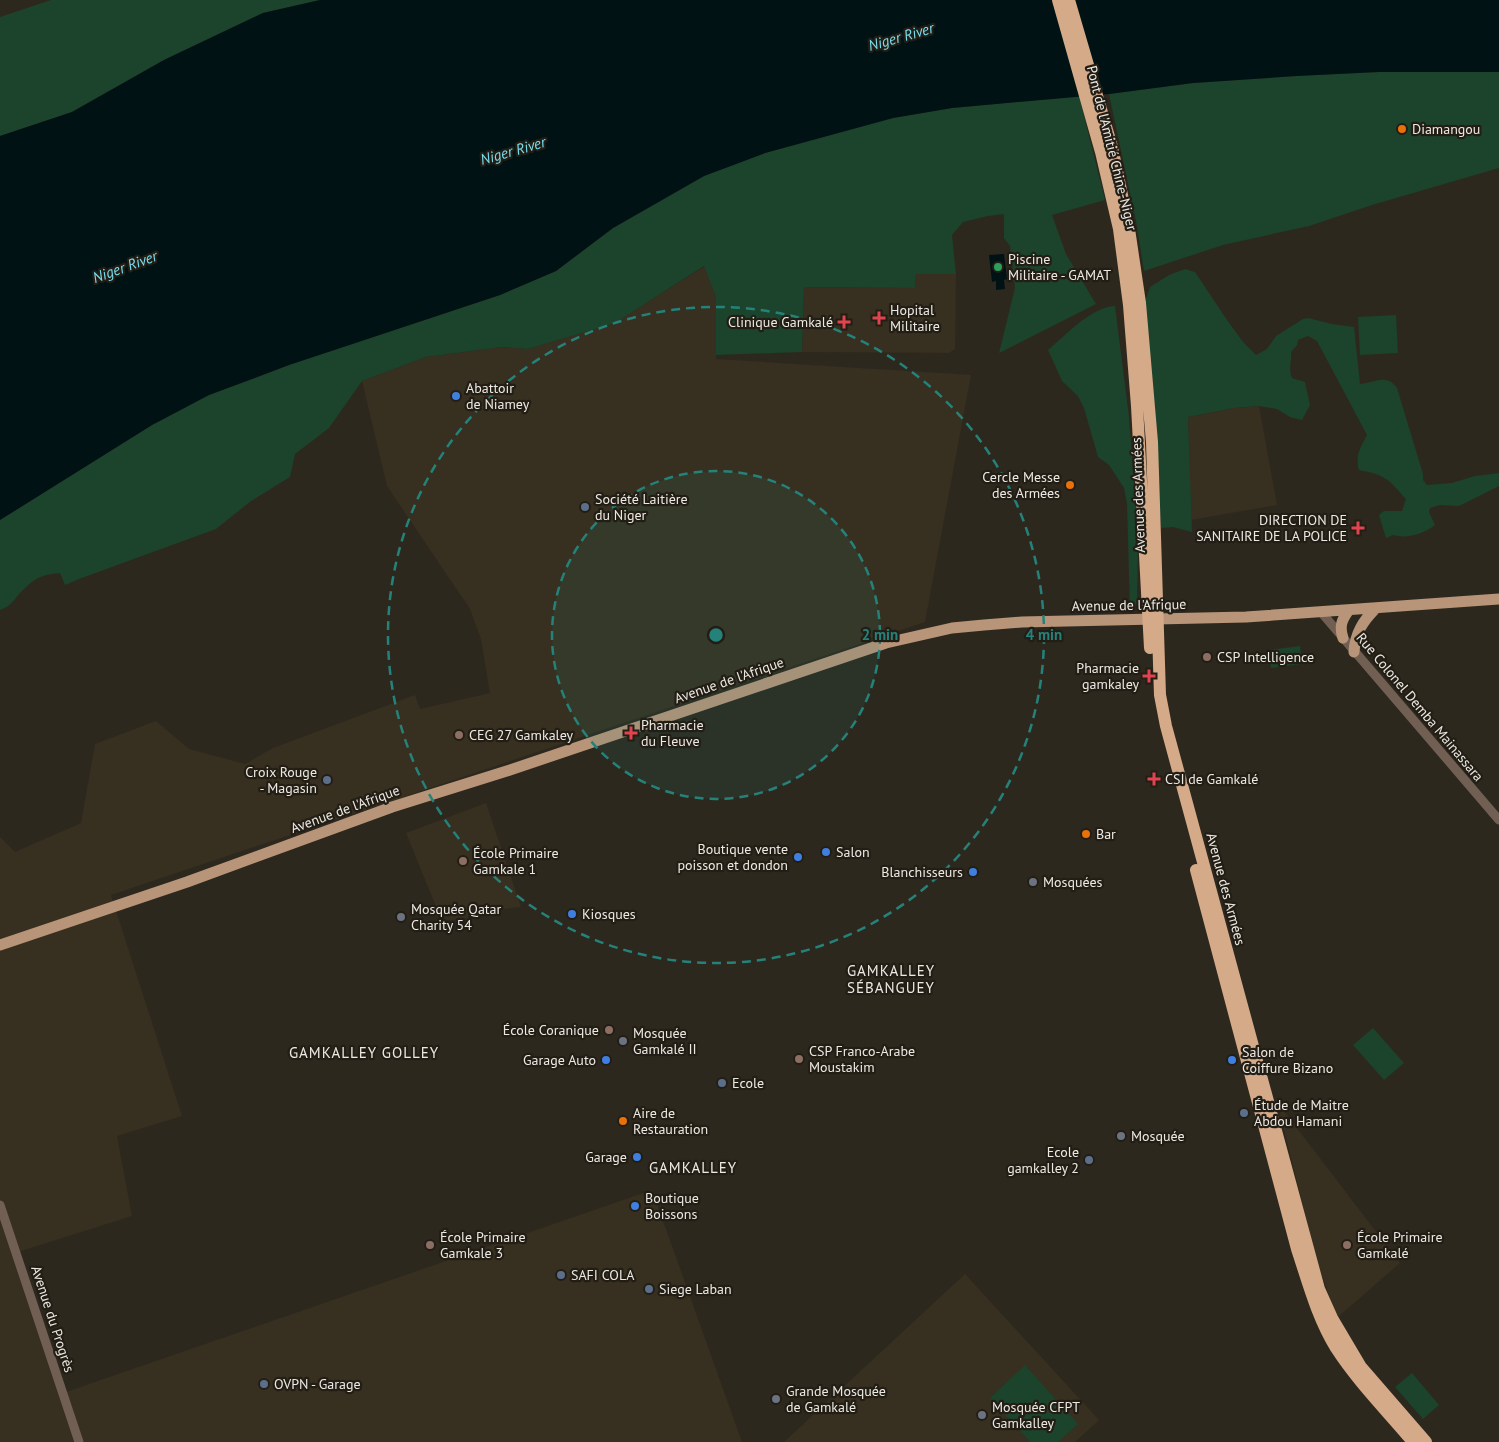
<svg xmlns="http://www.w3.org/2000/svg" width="1499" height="1442" viewBox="0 0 1499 1442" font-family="'PT Sans',sans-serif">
<rect width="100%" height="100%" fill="#2d281e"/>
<path fill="#372f1f" d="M 705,266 L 716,297 L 716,359 L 971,375 L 925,622 L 111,895 L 182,1116 L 117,1136 L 132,1216 L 18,1252 L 63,1393 L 652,1190 L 742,1442 L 0,1442 L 0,837 L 15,852 L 81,823 L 95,744 L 156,721 L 189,749 L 245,764 L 273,748 L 415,695 L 420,709 L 490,693 L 481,639 L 470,609 L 387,486 L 362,381 L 426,357 L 502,347 L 528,349 L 614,323 Z
M 916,274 L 956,274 L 955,349 L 949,353 L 802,352 L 804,287 L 915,288 Z
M 1259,406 L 1277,505 L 1191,520 L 1188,417 L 1234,408 Z
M 486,803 L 521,907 L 468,913 L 468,918 L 442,921 L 406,833 Z
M 1277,1102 L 1400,1263 L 1337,1318 L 1316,1258 Z
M 965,1274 L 1099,1420 L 1075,1442 L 784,1442 Z"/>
<path fill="#1c432b" d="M 51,0 L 320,0 L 263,13 L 164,60 L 72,112 L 0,136 L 0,17 Z
M 1378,72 L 1499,72 L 1499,168 L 1372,205 L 1309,226 L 1223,245 L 1144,271 L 1137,226 L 1109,94 L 1193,83 L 1296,76 Z
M 1079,96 L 1105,200 L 1052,215 L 1066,254 L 1096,304 L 999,353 L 1015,288 L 1010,246 L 1004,238 L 1004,214 L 988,216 L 963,222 L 952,235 L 956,274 L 916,274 L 915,288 L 804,287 L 802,352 L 716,355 L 716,297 L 704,266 L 615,323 L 528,349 L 502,347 L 426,357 L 362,381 L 329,428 L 295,454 L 290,477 L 251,501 L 216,529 L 79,579 L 65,585 L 60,573 C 44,574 35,578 24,589 C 14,598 14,605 0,610 L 0,520 L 152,425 L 209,395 L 289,365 L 500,295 L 556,271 L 613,228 L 704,176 L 765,153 L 893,118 L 952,108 Z
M 1185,269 L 1195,272 L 1227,320 L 1243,342 L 1256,355 L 1267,349 L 1276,336 L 1303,319 L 1308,318 L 1332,324 L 1354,327 L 1360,384 C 1375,383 1386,373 1397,388 L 1423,474 L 1423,480 L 1427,485 L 1452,483 L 1475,476 L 1499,473 L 1499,486 L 1459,506 L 1440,505 L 1430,508 L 1429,512 L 1435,525 C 1423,534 1408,539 1393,535 L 1386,538 L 1379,515 L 1384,511 L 1402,511 L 1406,499 C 1388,479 1386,475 1359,470 C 1355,456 1360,448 1367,435 L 1317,341 L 1308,336 L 1298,340 L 1297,345 L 1291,352 C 1292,360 1288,370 1292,378 L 1305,382 L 1310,405 L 1302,420 L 1290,417 L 1277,409 L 1259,406 L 1234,408 L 1188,417 L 1192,532 L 1173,527 L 1161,528 L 1144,304 L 1150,287 L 1169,275 Z
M 1115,306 L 1129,417 L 1138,539 L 1137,605 L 1130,609 L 1127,504 L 1124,488 L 1109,465 L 1098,457 L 1084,408 L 1078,396 L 1062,381 L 1048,350 C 1066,335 1091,307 1115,306 Z
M 1396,315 L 1398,353 L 1360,355 L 1358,317 Z
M 1300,646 L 1302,664 L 1271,668 L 1269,650 Z
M 1373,1028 L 1404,1063 L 1384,1080 L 1353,1045 Z
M 1025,1365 L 1078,1424 L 1058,1442 L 1030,1442 L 990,1398 Z
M 1412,1373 L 1439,1405 L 1423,1419 L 1395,1387 Z"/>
<path fill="#011215" d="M 320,0 L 1499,0 L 1499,72 L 1378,72 L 1296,76 L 1193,83 L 1109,94 L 952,108 L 893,118 L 765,153 L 704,176 L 613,228 L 556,271 L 500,295 L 289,365 L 209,395 L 152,425 L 0,520 L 0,136 L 72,112 L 164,60 L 263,13 Z
M 1004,254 L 1007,279 L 1004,280 L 1005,289 L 996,290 L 996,281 L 992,282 L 989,255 Z"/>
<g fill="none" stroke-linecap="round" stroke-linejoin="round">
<path stroke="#705f52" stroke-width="9" d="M 1321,612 L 1499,820
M 0,1205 L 79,1442"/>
<path stroke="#b89579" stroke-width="11" d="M 1343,638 C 1339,626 1342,619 1349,610
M 1354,652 C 1355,633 1363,621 1376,608
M 0,945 L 187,882 L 392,807 L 510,770 L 886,643 L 952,628 L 984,625 L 1022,622 L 1246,617 L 1499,599"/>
<path stroke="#d4aa89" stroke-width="12" d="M 1058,0 L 1101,152 L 1119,229 L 1129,305 L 1137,406 L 1150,648
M 1069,0 L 1112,147 L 1129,229 L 1140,303 L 1152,442 L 1160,695 L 1166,726 L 1319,1289 L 1332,1318 L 1361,1367 L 1426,1442
M 1196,870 L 1297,1249 C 1308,1282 1317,1317 1336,1348 C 1358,1382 1387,1411 1413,1442"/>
</g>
<circle cx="716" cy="635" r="164" fill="#25827a" fill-opacity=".12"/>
<g fill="none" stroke="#25827a" stroke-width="2.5" stroke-dasharray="9 6">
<circle cx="716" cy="635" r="164"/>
<circle cx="716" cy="635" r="328"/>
</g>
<g fill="#e8710a" stroke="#231e15" stroke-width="2">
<circle cx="1402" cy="129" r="5"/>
<circle cx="1070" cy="485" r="5"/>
<circle cx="1086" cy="834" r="5"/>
<circle cx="623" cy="1121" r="5"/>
</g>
<circle fill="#2e9e5b" stroke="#231e15" stroke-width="2" cx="998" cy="267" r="5"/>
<g fill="#e0444e" stroke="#231e15" stroke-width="2">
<path d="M876.5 310.5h5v5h5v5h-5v5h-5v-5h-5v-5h5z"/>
<path d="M841.5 314.5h5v5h5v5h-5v5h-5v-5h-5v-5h5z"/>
<path d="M1355.5 520.5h5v5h5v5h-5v5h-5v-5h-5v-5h5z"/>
<path d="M1146.5 668.5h5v5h5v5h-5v5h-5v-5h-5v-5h5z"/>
<path d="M628.5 725.5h5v5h5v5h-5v5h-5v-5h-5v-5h5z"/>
<path d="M1151.5 771.5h5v5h5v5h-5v5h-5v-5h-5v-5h5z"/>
</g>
<g fill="#3f7fe0" stroke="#231e15" stroke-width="2">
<circle cx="456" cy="396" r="5"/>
<circle cx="826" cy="852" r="5"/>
<circle cx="798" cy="857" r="5"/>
<circle cx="973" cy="872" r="5"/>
<circle cx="572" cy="914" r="5"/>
<circle cx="606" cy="1060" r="5"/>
<circle cx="1232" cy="1060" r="5"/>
<circle cx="637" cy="1157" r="5"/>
<circle cx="635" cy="1206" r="5"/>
</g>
<g fill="#5c6f8a" stroke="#231e15" stroke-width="2">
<circle cx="585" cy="507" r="5"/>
<circle cx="327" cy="780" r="5"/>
<circle cx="722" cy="1083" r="5"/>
<circle cx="1244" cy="1113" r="5"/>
<circle cx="1089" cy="1160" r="5"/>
<circle cx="561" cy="1275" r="5"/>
<circle cx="649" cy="1289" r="5"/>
<circle cx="264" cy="1384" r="5"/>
</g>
<g fill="#8d6e63" stroke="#231e15" stroke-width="2">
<circle cx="1207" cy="657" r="5"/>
<circle cx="459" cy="735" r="5"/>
<circle cx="463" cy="861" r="5"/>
<circle cx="609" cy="1030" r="5"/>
<circle cx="799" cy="1059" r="5"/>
<circle cx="430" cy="1245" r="5"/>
<circle cx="1347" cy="1245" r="5"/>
</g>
<g fill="#6b7280" stroke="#231e15" stroke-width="2">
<circle cx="1033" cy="882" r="5"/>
<circle cx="401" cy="917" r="5"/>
<circle cx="623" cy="1041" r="5"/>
<circle cx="1121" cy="1136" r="5"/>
<circle cx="776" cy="1399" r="5"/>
<circle cx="982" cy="1415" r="5"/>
</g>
<g text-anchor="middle" stroke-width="4.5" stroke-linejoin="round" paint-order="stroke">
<g font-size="14" fill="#ece9e2" stroke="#231e15" text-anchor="start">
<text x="1412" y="134">Diamangou</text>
<text x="1008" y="264">Piscine<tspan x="1008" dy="16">Militaire - GAMAT</tspan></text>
<text x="890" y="315">Hopital<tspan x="890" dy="16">Militaire</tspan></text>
<text x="833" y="327" text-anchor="end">Clinique Gamkalé</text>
<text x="466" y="393">Abattoir<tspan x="466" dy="16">de Niamey</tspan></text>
<text x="1060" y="482" text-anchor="end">Cercle Messe<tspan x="1060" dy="16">des Armées</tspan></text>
<text x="595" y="504">Société Laitière<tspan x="595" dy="16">du Niger</tspan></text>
<text x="1347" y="525" text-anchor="end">DIRECTION DE<tspan x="1347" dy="16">SANITAIRE DE LA POLICE</tspan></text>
<text x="1217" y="662">CSP Intelligence</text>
<text x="1139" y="673" text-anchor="end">Pharmacie<tspan x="1139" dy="16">gamkaley</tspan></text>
<text x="641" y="730">Pharmacie<tspan x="641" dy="16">du Fleuve</tspan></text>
<text x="469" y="740">CEG 27 Gamkaley</text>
<text x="317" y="777" text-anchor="end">Croix Rouge<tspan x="317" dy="16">- Magasin</tspan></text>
<text x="1165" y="784">CSI de Gamkalé</text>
<text x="1096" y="839">Bar</text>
<text x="788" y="854" text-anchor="end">Boutique vente<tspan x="788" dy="16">poisson et dondon</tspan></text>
<text x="836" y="857">Salon</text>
<text x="473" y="858">École Primaire<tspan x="473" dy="16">Gamkale 1</tspan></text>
<text x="963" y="877" text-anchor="end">Blanchisseurs</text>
<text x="1043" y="887">Mosquées</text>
<text x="411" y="914">Mosquée Qatar<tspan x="411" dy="16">Charity 54</tspan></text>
<text x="582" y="919">Kiosques</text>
<text x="599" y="1035" text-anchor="end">École Coranique</text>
<text x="633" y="1038">Mosquée<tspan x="633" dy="16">Gamkalé II</tspan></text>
<text x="809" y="1056">CSP Franco-Arabe<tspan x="809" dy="16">Moustakim</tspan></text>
<text x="1242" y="1057">Salon de<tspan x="1242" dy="16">Coiffure Bizano</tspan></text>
<text x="596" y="1065" text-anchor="end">Garage Auto</text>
<text x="732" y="1088">Ecole</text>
<text x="1254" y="1110">Étude de Maitre<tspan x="1254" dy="16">Abdou Hamani</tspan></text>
<text x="633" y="1118">Aire de<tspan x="633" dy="16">Restauration</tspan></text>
<text x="1131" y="1141">Mosquée</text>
<text x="1079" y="1157" text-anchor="end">Ecole<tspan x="1079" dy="16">gamkalley 2</tspan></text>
<text x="627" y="1162" text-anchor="end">Garage</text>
<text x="645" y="1203">Boutique<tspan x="645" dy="16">Boissons</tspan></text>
<text x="440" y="1242">École Primaire<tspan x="440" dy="16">Gamkale 3</tspan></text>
<text x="1357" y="1242">École Primaire<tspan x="1357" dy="16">Gamkalé</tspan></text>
<text x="571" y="1280">SAFI COLA</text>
<text x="659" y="1294">Siege Laban</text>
<text x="274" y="1389">OVPN - Garage</text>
<text x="786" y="1396">Grande Mosquée<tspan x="786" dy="16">de Gamkalé</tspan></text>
<text x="992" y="1412">Mosquée CFPT<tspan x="992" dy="16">Gamkalley</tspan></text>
</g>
<g font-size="14" fill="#ece9e2" stroke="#231e15">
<text transform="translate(1112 148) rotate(76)" y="5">Pont de l'Amitié Chine-Niger</text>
<text transform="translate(1138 495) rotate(-92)" y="5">Avenue des Armées</text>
<text transform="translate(1129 605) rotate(-1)" y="5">Avenue de l'Afrique</text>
<text transform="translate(729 680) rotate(-19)" y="5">Avenue de l'Afrique</text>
<text transform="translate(1420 707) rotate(50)" y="5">Rue Colonel Demba Mainassara</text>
<text transform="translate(345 809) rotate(-20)" y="5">Avenue de l'Afrique</text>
<text transform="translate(1226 889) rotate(75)" y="5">Avenue des Armées</text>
<text transform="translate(53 1319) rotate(72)" y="5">Avenue du Progrès</text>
</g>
<g font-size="15" font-style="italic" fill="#79deef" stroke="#231e15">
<text transform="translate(901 37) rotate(-16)" y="5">Niger River</text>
<text transform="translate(513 151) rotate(-16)" y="5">Niger River</text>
<text transform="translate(125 267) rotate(-20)" y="5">Niger River</text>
</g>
<g font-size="15" letter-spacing="1" fill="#ece9e2" stroke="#231e15">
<text x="891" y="976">GAMKALLEY<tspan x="891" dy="17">SÉBANGUEY</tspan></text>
<text x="364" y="1058">GAMKALLEY GOLLEY</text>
<text x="693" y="1173">GAMKALLEY</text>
</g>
</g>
<circle cx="716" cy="635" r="8" fill="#25827a" stroke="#231e15" stroke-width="2.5"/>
<g font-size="15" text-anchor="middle" font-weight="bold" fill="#25827a" stroke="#231e15" stroke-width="4.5" stroke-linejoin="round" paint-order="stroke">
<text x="880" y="640">2 min</text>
<text x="1044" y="640">4 min</text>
</g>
</svg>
